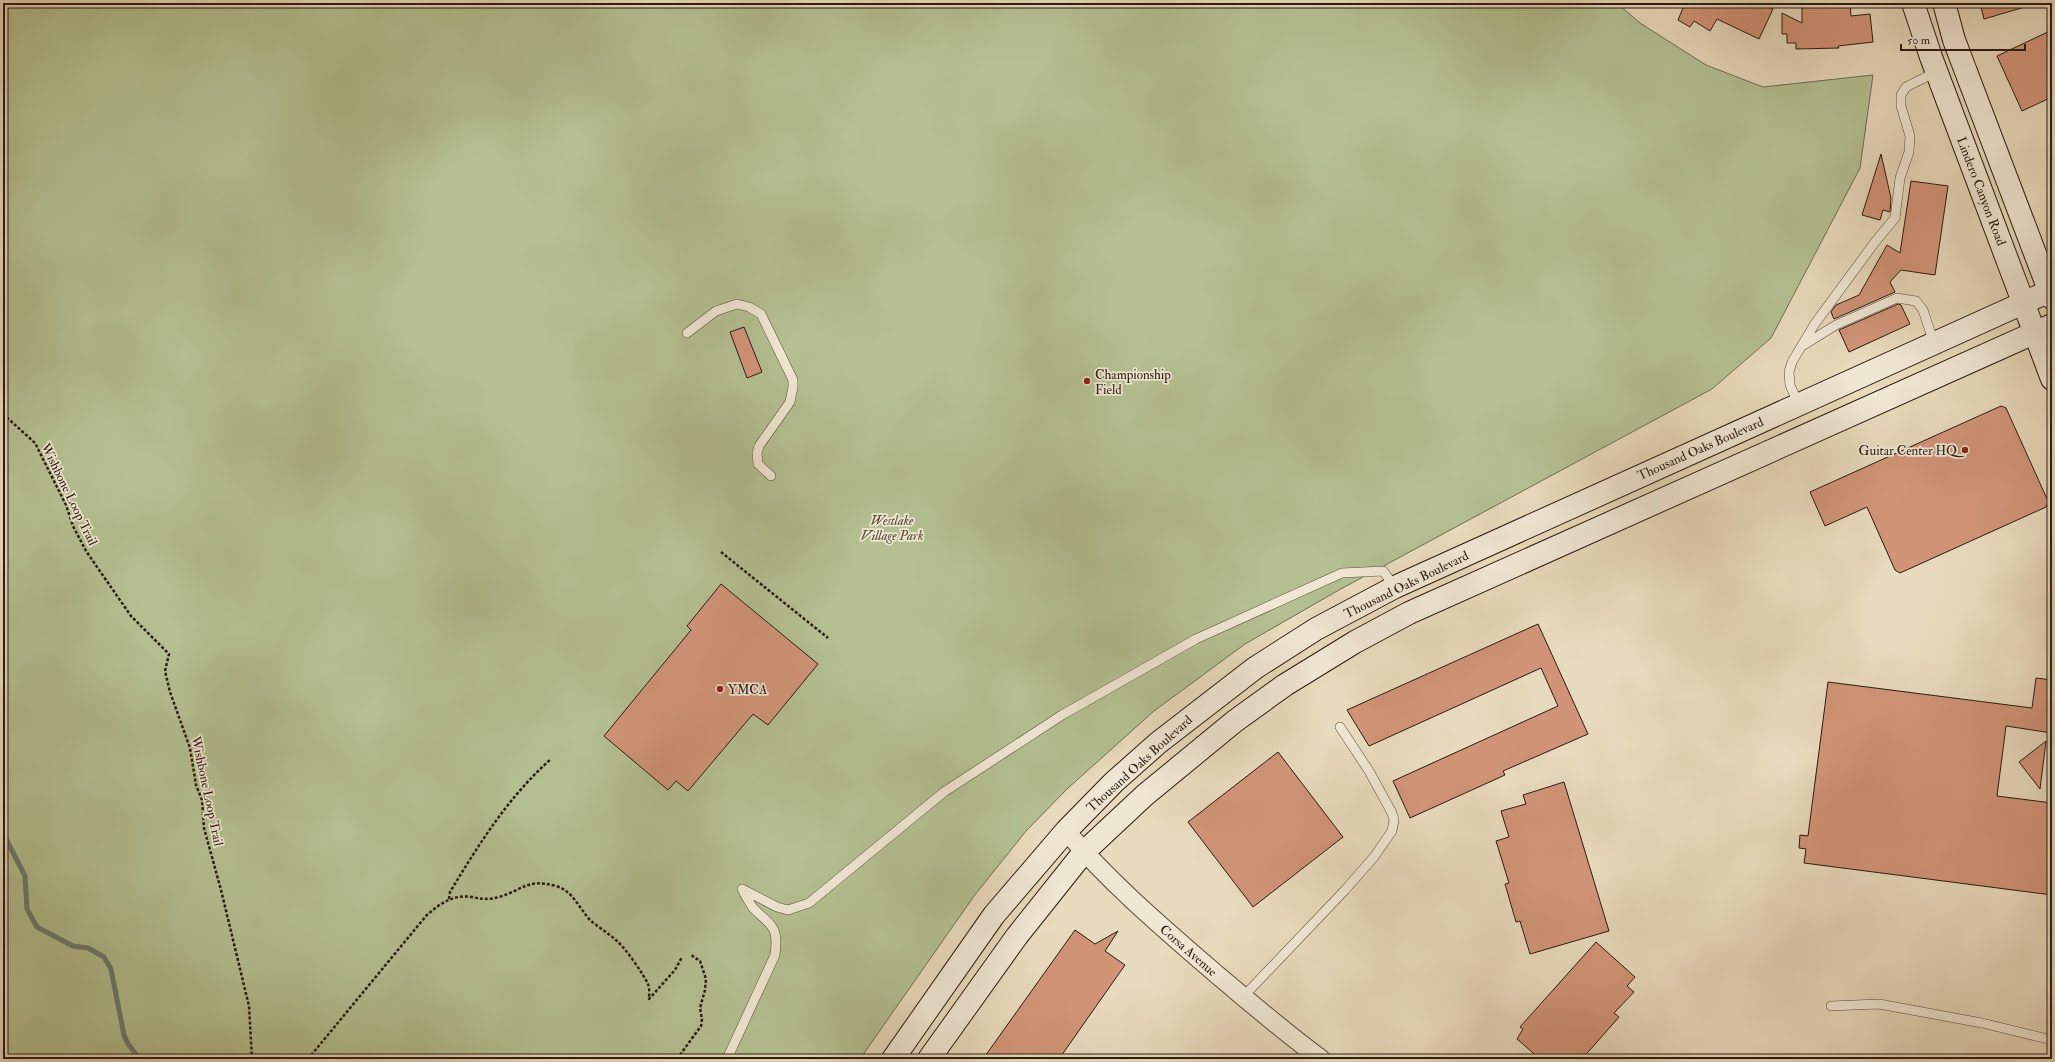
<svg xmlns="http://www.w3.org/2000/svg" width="2055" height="1062" viewBox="0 0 2055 1062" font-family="'IM FELL Double Pica',serif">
<rect width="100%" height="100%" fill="#e8dabc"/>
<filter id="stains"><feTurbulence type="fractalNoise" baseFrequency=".005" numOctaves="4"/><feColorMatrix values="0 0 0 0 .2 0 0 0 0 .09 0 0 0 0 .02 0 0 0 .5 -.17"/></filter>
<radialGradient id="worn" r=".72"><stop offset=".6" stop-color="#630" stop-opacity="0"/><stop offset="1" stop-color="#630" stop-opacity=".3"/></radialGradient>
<path fill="#b4c092" stroke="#6f6d52" d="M 3,3 L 1617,3 L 1640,23 L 1706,65 L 1763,87 L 1873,75 L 1860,168 L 1771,338 L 1712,389 L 1339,590 L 1245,644 L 1154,711 L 1067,789 L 1026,831 L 974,896 L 860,1059 L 3,1059 Z"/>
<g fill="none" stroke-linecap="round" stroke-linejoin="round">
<path stroke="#6b7a72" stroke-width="5" d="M 3,833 L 25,876 L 27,909 L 37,927 L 73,946 L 88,948 L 104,957 L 111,969 L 124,1035 L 128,1044 L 140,1059"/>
</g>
<path fill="#d19479" stroke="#2a1a11" d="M 1685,3 L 1760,3 L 1773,9 L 1759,39 L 1717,19 L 1710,31 L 1694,21 L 1690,27 L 1678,20 Z
M 1831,3 L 1850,3 L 1851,16 L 1870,14 L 1873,42 L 1838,46 L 1839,48 L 1796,49 L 1796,43 L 1787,43 L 1787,34 L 1782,34 L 1782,13 L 1802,23 L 1802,7 L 1832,7 Z
M 1980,3 L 2025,3 L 2025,7 L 1984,19 Z
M 2052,30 L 2052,97 L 2022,111 L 1997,56 Z
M 1881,154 L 1891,198 L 1890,212 L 1883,210 L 1880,220 L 1862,215 Z
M 1911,181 L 1948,186 L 1935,275 L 1901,270 L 1890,282 L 1895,292 L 1834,319 L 1831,312 L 1836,305 L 1859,295 L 1887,245 L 1900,253 Z
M 1898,304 L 1901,305 L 1910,324 L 1849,352 L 1839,330 Z
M 744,327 L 762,372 L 747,378 L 730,332 Z
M 2001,406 L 2006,408 L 2048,501 L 2046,507 L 1900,573 L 1895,570 L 1867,507 L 1825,526 L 1810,492 Z
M 721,584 L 818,664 L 768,725 L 753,714 L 688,791 L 676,781 L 668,790 L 604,736 L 691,630 L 687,626 Z
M 1538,624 L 1588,734 L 1503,771 L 1505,775 L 1410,818 L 1393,781 L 1558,706 L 1541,668 L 1369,746 L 1347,710 Z
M 2036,678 L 2052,680 L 2052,733 L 2006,726 L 1997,796 L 2052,803 L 2052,895 L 1804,863 L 1806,849 L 1799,848 L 1800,835 L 1808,836 L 1828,682 L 2032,708 Z
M 2046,741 L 2040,789 L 2019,762 Z
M 1278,752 L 1343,837 L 1253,907 L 1188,822 Z
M 1564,782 L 1609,931 L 1530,954 L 1520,921 L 1516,922 L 1505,884 L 1509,883 L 1496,841 L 1509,837 L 1501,811 L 1526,804 L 1523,795 Z
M 1075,930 L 1095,944 L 1118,931 L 1105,951 L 1125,965 L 1059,1059 L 983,1059 Z
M 1596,942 L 1635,977 L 1627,986 L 1634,992 L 1614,1013 L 1619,1017 L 1582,1059 L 1540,1059 L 1517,1039 L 1523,1029 L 1520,1027 Z"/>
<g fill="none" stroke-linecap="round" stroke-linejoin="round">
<g stroke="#5a4a3c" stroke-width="10">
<path id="lane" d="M 687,333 L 716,311 L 737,304 L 749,307 L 761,314 L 793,380 L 793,387 L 790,402 L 759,446 L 757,453 L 758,464 L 771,476
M 1802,346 L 1836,325 L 1897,298 L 1916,301 L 1923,310 L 1934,343
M 1798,403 L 1790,385 L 1789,372 L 1792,362 L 1814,325 L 1875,242 L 1895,218 L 1900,178 L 1909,152 L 1910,136 L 1901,106 L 1901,95 L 1906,87 L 1936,72
M 742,889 L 777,907 L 788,910 L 809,903 L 944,792 L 1062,715 L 1196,639 L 1342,573 L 1383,571 L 1395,587
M 1243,997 L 1345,890 L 1374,857 L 1392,831 L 1394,820 L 1392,813 L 1369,771 L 1340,727
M 1831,1006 L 1879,1004 L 1982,1023 L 2052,1040
M 727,1059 L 775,955 C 779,925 771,926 753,908 C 749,902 745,895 742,889"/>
</g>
<g stroke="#5a4a3c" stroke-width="20">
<path id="street" d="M 1066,831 C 1110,883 1163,928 1215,973 C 1251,1003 1284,1032 1321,1059"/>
</g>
<g stroke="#2a1a11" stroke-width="24">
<path id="secondary" d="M 1913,3 L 1931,57 L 2052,379
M 1944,3 L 1954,40 L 2052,298
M 893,1059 L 994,915 L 1066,831 L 1114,782 L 1158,743 L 1255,668 L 1316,629 L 1395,587 L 2052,290
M 929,1059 L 1017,936 L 1084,852 L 1145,795 L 1235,721 L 1285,685 L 1355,642 L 1409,613 L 2052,325"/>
</g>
<path stroke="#2a1a11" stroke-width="2.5" stroke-dasharray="3 2" stroke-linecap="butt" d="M 3,414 L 35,443 L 66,505 L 73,526 L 86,551 L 131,616 L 169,654 L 165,671 L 170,692 L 190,748 L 196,785 L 202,800 L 204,828 L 221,890 L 249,1006 L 252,1059
M 721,552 L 828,638
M 449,899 L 450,892 C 479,844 509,796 551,759
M 308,1059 L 426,916 C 439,904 453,894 472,897 C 481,899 489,900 499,897 C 523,890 527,878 556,886 C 573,891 579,908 590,920 C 599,928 610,934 618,942 C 626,949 644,975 648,984 C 650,988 649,995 649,999 L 675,970 L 682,957
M 677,1059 L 701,1026 L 702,1019 L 700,1008 L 705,990 L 706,979 L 700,961 L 691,955"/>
<use href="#lane" stroke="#f0e7d3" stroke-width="9"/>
<use href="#street" stroke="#f0e7d3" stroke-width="18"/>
<use href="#secondary" stroke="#f0e7d3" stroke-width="22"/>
</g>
<g fill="#8f2418" stroke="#f0e7d3" stroke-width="1.5">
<circle cx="1087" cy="381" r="4"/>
<circle cx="1965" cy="450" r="4"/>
<circle cx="720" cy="689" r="4"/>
</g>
<g text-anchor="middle" stroke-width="3.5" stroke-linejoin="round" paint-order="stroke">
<g font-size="13" fill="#2a1a11" stroke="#f0e7d3">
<text transform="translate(1982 191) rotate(69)" y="5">Lindero Canyon Road</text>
<text transform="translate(1700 448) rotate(-24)" y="5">Thousand Oaks Boulevard</text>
<text transform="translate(70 494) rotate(64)" y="5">Wishbone Loop Trail</text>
<text transform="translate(1406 584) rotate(-26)" y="5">Thousand Oaks Boulevard</text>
<text transform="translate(1139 763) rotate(-42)" y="5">Thousand Oaks Boulevard</text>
<text transform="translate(208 791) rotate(78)" y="5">Wishbone Loop Trail</text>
<text transform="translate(1189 950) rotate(41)" y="5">Corsa Avenue</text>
</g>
<g font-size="13" fill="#2a1a11" stroke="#f0e7d3" text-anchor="start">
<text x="1095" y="379">Championship<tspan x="1095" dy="15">Field</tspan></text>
<text x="1957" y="455" text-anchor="end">Guitar Center HQ</text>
<text x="728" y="694">YMCA</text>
</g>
<g font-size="13" font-style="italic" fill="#534c38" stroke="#f0e7d3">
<text x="892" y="525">Westlake<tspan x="892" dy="15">Village Park</tspan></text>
</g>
</g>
<rect width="2055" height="1062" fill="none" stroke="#e8dabc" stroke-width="16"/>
<rect x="4" y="4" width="2047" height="1054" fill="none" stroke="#2a1a11" stroke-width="2"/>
<rect x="8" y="8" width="2039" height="1046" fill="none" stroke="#2a1a11"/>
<path d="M1901 44v6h124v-6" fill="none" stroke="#2a1a11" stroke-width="2"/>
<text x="1907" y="44" font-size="12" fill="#2a1a11" stroke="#f0e7d3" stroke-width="3" paint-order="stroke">50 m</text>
<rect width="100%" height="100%" filter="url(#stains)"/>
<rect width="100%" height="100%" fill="url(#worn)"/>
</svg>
